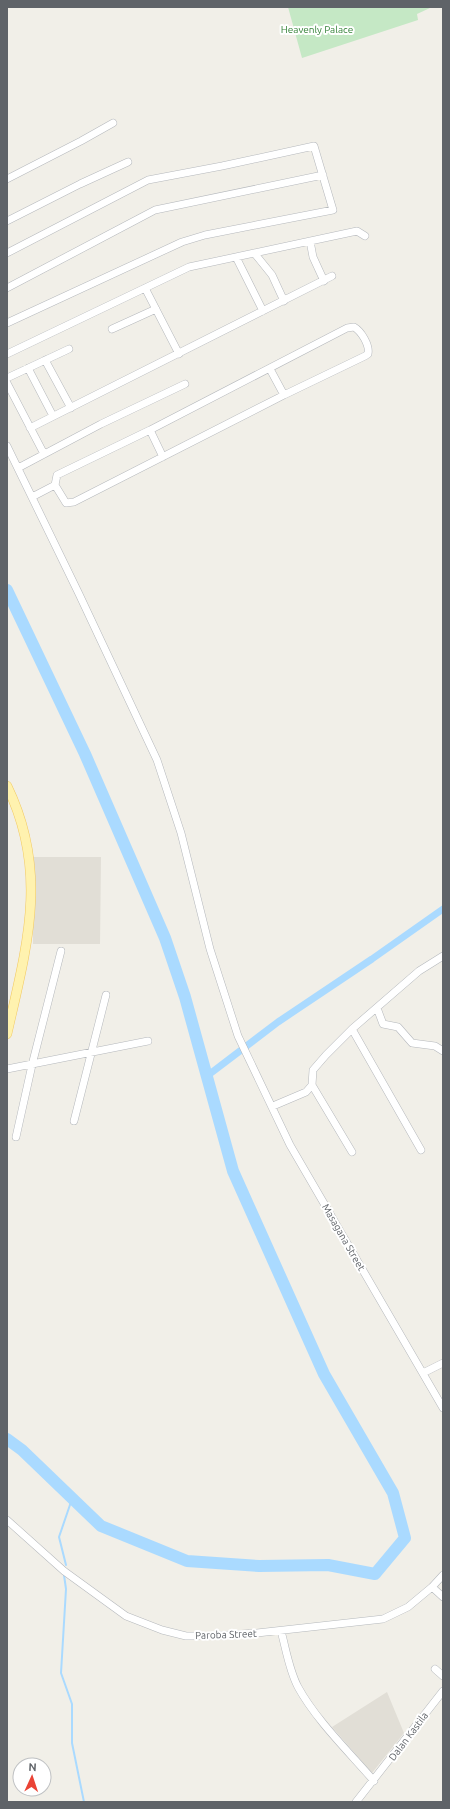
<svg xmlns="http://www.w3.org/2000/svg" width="450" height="1809" viewBox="0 0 450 1809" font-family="Ubuntu,sans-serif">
<rect width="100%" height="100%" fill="#f1efe8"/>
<path fill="#e1ded6" d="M 33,857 L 101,857 L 100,944 L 33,944 Z
M 387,1692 L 404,1733 L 372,1773 L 332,1727 Z"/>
<path fill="#c5e8c5" d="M 288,7 L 430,7 L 430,8 L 417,14 L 418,20 L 302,58 Z"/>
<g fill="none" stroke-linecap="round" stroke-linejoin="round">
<path stroke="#aadaff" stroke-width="2" d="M 66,1565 L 59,1537 L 72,1499
M 64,1575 L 66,1589 L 61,1673 L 72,1704 L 72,1743 L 84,1802"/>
<path stroke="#aadaff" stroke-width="7" d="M 207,1076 L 278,1022 L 372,959 L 443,909"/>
<path stroke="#aadaff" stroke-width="12" d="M 7,590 L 85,754 L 165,938 L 185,997 L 233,1171 L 324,1374 L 393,1493 L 405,1538 L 375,1574 L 328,1565 L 259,1566 L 187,1561 L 101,1526 L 22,1450 L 7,1439"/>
<g stroke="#b5b8bc" stroke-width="8">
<path id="minor" d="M 7,179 L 81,141 L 113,123
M 7,221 L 80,184 L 128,162
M 310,241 L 313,257 L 324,281
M 7,253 L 148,180 L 222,166 L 314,146 L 333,210 L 205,235 L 182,242 L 7,323
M 255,254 L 272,275 L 284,301
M 236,257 L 263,311
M 7,288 L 155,210 L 323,175
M 145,288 L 179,354
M 354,327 C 361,331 370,345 368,354 L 365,356 L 284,395 L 74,502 L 66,503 L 55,485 L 57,475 L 150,430 L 347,328 Z
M 112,329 L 156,309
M 7,354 L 189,267 L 357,231 L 365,236
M 45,360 L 71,408
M 28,368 L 53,416
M 270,369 L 284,395
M 7,378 L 69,349
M 7,383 L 44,454
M 30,428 L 332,276
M 150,430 L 163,457
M 7,446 L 79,594 L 157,760 L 181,833 L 210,949 L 238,1036 L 290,1145 L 443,1408
M 18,468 L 101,424 L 185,384
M 32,497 L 55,485
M 377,1008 L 383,1024 L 398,1027 L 412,1043 L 435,1046 L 443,1051
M 352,1029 L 421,1150
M 7,1069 L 148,1041
M 312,1085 L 352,1152
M 273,1106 L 306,1092 L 312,1085 L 313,1070 L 326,1055 L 352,1029 L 419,971 L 443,956
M 74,1121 L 106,995
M 16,1137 L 32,1065 L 61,951
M 423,1373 L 443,1363
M 7,1520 L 64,1571 L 126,1616 L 162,1630 L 186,1636 L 212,1636 L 257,1633 L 383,1619 L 408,1607 L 432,1587 L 443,1575
M 432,1587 L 443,1597
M 281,1631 C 286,1649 289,1670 298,1687 C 316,1720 349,1752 374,1781
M 435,1669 L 443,1676
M 356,1802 L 443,1691"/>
</g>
<g stroke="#f2c960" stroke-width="10">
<path id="major" d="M 7,786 C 49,872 27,946 7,1034"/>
</g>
<use href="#minor" stroke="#fff" stroke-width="7"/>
<use href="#major" stroke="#fff2af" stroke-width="9"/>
</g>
<g text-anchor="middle" stroke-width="4" stroke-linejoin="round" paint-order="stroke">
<g font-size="10" fill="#348238" stroke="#fff">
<text x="317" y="33">Heavenly Palace</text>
</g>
<g font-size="10" fill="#5f6368" stroke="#fff">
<text transform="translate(344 1237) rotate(60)" y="4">Masagana Street</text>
<text transform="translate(226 1634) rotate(-2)" y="4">Paroba Street</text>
<text transform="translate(408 1736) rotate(-53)" y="4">Dalan Kastila</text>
</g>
</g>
<rect width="450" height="1809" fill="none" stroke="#5f6368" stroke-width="16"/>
<g transform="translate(32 1777) rotate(3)"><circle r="19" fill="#ffffff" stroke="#bfc1c3"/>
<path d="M0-3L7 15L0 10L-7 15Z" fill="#ea4335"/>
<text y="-6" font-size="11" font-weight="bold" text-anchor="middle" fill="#5f6368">N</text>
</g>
</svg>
